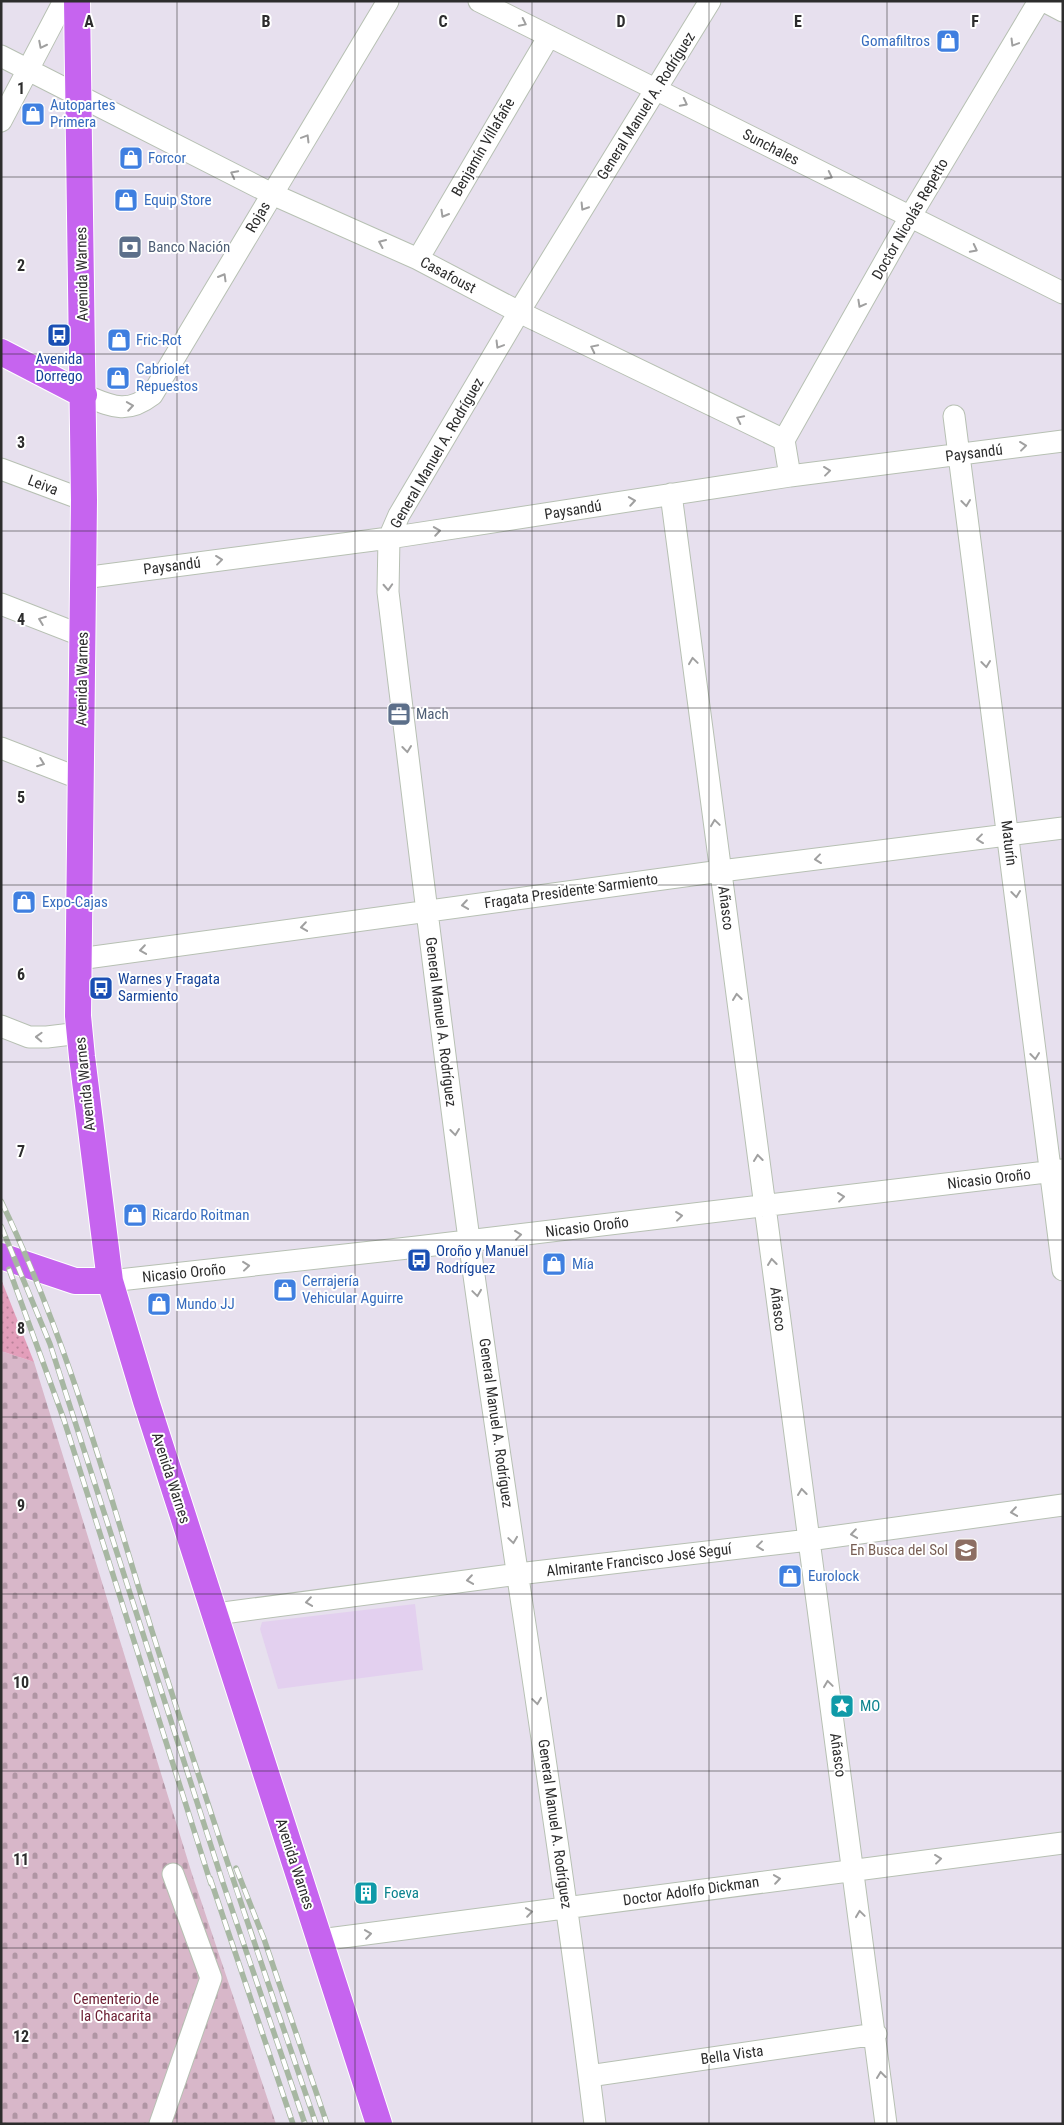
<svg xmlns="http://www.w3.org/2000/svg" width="1064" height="2125" viewBox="0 0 1064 2125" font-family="'Roboto Condensed',sans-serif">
<defs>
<pattern id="cemetery-stones" width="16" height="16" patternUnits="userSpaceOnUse" patternTransform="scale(1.25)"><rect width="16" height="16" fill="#d8b7c9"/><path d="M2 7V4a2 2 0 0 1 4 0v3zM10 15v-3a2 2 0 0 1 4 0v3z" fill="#b095a4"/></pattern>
<pattern id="park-dots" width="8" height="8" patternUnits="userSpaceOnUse" patternTransform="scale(1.25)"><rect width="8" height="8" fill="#e39eba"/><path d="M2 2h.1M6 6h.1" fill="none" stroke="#b88198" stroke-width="1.8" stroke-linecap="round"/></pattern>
</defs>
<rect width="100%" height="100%" fill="#e7e0ee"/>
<path fill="#e3d0ef" d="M 415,1604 L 423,1670 L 278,1689 L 260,1629 L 262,1622 Z"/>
<path fill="url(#cemetery-stones)" d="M 1,1351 L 34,1362 L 192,1874 L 276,2124 L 1,2124 Z"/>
<path fill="url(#park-dots)" d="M 1,1279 L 34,1362 L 1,1351 Z"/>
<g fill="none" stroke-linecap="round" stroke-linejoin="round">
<g stroke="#b7c0b3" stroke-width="23">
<path id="minor" d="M 479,1 L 1063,293
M 1044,1 L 1063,11
M 1,56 L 272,194 L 418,259 L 519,312 L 784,440
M 1,121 L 64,1
M 418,259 L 549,36
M 84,395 C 111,406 126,415 152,395 L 388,1
M 954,416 L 1063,1270
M 784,440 L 910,217 L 1039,1
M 784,440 L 790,476
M 1,469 L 84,500
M 671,494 L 886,2124
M 83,578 L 389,538 L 790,476 L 1063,441
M 1,604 L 83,636
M 1,748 L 81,779
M 79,959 L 721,871 L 1063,828
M 1,1026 L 29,1037 L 47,1037 L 80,1033
M 110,1281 L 417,1247 L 1063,1170
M 216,1614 L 518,1574 L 809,1540 L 1063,1505
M 320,1940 L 1063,1843
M 589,2076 L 876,2034
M 160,2124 L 211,1978 L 173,1874
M 595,2124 C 559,1828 509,1534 469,1239 C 440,1024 414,808 388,592 L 389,538 L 399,515 L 519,312 L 710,1"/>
</g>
<g stroke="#fff" stroke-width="28">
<path id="major" d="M 77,1 L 84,500 L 78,1016 L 82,1057 L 110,1281 L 146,1401 L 379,2124
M 1,352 L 84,395
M 1,1256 L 75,1281 L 110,1281"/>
</g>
<use href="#minor" stroke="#fff" stroke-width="21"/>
<use href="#major" stroke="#c664ef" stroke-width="26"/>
<g stroke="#a7b7a2" stroke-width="5.5">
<path id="rail" d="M 1,1201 C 67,1338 107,1486 152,1631 C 204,1796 260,1960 316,2124
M 1,1226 L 50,1344 L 222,1880 L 305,2124
M 9,1269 L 64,1420 L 211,1884
M 236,1868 L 264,1939 L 327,2124
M 210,1878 L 293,2124"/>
</g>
<use href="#rail" stroke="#fff" stroke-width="4" stroke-dasharray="11" stroke-linecap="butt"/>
</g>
<defs><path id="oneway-chevron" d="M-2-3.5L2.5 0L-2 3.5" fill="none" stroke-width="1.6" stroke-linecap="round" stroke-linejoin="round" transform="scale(1.25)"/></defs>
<g stroke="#a0a0a0">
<use href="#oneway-chevron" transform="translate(523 23) rotate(26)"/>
<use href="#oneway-chevron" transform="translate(1014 43) rotate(121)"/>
<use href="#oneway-chevron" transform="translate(42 45) rotate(117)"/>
<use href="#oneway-chevron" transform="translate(684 103) rotate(27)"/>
<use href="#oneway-chevron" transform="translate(306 138) rotate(-59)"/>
<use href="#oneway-chevron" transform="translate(234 174) rotate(-153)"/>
<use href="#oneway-chevron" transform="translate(829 176) rotate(27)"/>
<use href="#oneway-chevron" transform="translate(584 207) rotate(122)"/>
<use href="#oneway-chevron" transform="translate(444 214) rotate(120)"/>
<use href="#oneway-chevron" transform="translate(382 243) rotate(-156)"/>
<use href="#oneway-chevron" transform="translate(974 249) rotate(27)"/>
<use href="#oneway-chevron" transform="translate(223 277) rotate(-60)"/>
<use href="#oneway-chevron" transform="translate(861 304) rotate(119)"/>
<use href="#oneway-chevron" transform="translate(499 345) rotate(121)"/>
<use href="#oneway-chevron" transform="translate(594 348) rotate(-154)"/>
<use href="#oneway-chevron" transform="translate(130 406) rotate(-9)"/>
<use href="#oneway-chevron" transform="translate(740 419) rotate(-154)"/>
<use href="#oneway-chevron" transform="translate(1023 446) rotate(-7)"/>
<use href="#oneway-chevron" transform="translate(827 471) rotate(-7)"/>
<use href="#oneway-chevron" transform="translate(632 501) rotate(-9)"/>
<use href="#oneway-chevron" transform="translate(966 503) rotate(83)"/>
<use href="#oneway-chevron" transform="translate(437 531) rotate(-9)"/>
<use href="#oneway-chevron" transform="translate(219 560) rotate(-7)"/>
<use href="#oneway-chevron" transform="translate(388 587) rotate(87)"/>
<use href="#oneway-chevron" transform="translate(42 620) rotate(-159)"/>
<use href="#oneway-chevron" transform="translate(693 661) rotate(-98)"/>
<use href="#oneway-chevron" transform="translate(986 664) rotate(83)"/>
<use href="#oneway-chevron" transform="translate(407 749) rotate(83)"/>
<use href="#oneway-chevron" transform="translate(41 763) rotate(21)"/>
<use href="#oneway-chevron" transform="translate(715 823) rotate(-98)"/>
<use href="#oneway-chevron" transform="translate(980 839) rotate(173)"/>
<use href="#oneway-chevron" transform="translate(818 859) rotate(173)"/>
<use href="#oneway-chevron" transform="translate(1016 894) rotate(83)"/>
<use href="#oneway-chevron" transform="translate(465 905) rotate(172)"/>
<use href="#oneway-chevron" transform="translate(304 927) rotate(172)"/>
<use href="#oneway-chevron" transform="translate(143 950) rotate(172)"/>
<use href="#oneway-chevron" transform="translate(737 997) rotate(-97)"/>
<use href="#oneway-chevron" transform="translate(39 1037) rotate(-178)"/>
<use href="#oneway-chevron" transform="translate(1035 1056) rotate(83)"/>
<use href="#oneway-chevron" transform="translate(455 1132) rotate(83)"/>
<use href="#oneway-chevron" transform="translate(758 1158) rotate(-97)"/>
<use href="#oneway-chevron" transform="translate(841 1197) rotate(-7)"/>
<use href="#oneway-chevron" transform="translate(679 1216) rotate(-7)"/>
<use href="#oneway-chevron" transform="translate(518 1235) rotate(-7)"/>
<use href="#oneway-chevron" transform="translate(772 1262) rotate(-97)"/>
<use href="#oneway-chevron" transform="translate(246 1266) rotate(-6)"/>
<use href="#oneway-chevron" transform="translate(477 1293) rotate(82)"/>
<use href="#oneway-chevron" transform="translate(802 1492) rotate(-97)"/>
<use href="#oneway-chevron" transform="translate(1014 1512) rotate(172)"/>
<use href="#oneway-chevron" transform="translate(854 1534) rotate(172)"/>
<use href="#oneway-chevron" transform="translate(513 1540) rotate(82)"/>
<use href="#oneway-chevron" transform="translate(760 1546) rotate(173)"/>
<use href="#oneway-chevron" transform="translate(470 1580) rotate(172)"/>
<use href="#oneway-chevron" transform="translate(309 1602) rotate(172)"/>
<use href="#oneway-chevron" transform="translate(828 1684) rotate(-98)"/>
<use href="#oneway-chevron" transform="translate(537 1701) rotate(82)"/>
<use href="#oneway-chevron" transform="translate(938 1859) rotate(-7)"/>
<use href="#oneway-chevron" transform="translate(777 1879) rotate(-8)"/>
<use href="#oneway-chevron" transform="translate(529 1912) rotate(-8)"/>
<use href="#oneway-chevron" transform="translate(860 1914) rotate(-98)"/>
<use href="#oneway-chevron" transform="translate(368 1934) rotate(-8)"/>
<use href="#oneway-chevron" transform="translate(881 2075) rotate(-97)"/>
</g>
<path fill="none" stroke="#2d2d2d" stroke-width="1" stroke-opacity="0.55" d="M 177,1 L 177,2124M 355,1 L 355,2124M 532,1 L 532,2124M 709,1 L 709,2124M 887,1 L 887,2124M 1,177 L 1063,177M 1,354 L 1063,354M 1,531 L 1063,531M 1,708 L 1063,708M 1,885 L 1063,885M 1,1062 L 1063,1062M 1,1240 L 1063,1240M 1,1417 L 1063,1417M 1,1594 L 1063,1594M 1,1771 L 1063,1771M 1,1948 L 1063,1948"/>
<defs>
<g id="shop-square" transform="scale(1.25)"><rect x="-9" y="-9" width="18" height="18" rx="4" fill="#3f7fe0" stroke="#fff"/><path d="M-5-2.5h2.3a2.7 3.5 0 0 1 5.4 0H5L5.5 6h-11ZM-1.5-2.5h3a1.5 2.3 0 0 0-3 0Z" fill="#fff"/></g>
<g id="bank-square" transform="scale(1.25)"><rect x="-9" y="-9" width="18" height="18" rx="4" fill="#5c6f8a" stroke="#fff"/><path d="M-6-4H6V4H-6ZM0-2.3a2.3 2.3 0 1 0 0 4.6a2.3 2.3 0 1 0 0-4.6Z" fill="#fff"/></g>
<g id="bus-square" transform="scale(1.25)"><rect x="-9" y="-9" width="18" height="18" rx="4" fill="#1a4fb4" stroke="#fff"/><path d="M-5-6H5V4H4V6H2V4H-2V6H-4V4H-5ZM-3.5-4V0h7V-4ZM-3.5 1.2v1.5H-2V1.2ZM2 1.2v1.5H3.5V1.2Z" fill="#fff"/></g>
<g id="office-square" transform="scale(1.25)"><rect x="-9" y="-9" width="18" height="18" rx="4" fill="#5c6f8a" stroke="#fff"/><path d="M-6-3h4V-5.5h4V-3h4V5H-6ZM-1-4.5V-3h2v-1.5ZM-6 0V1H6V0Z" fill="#fff"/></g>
<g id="school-square" transform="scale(1.25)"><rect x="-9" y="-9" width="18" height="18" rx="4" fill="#8d6e63" stroke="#fff"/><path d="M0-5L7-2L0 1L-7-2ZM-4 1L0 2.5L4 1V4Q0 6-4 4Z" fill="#fff"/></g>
<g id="sight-square" transform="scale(1.25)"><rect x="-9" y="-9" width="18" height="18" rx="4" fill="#0f9aa8" stroke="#fff"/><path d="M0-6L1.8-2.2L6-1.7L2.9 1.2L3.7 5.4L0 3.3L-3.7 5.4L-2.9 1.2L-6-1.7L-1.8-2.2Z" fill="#fff"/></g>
<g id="building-square" transform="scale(1.25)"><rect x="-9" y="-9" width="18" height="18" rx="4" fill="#0f9aa8" stroke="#fff"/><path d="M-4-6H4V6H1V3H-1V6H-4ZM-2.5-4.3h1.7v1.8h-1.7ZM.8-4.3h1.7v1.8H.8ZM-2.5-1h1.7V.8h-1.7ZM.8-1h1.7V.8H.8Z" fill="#fff"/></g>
</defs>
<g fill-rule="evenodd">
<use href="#shop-square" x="948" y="41"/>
<use href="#shop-square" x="33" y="114"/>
<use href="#shop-square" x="131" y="158"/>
<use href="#shop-square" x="126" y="200"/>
<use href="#bank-square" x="130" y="247"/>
<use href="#bus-square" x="59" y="335"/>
<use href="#shop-square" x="119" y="340"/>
<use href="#shop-square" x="118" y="378"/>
<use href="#office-square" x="399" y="714"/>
<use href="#shop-square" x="24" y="902"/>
<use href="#bus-square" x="101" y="988"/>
<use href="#shop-square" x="135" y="1215"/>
<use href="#bus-square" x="419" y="1260"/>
<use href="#shop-square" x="554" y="1264"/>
<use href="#shop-square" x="285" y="1290"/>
<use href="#shop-square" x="159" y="1304"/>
<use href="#school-square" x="966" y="1550"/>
<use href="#shop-square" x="790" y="1576"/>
<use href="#sight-square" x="842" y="1706"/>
<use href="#building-square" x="366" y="1893"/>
</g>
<g text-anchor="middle" stroke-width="4" stroke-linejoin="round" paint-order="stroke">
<g font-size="15" fill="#366cbe" stroke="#fff" text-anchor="start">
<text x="930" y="46" text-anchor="end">Gomafiltros</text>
<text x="50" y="110">Autopartes<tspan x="50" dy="17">Primera</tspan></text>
<text x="148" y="163">Forcor</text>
<text x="144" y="205">Equip Store</text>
<text x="136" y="345">Fric-Rot</text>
<text x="136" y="374">Cabriolet<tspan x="136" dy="17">Repuestos</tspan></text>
<text x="42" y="907">Expo-Cajas</text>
<text x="152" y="1220">Ricardo Roitman</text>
<text x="572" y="1269">Mía</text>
<text x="302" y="1286">Cerrajería<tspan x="302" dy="17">Vehicular Aguirre</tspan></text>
<text x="176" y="1309">Mundo JJ</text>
<text x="808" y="1581">Eurolock</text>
</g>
<g font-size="15" fill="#2d2d2d" stroke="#fff">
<text transform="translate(646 106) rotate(-58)" y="5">General Manuel A. Rodríguez</text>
<text transform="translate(483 147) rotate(-60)" y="5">Benjamín Villafañe</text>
<text transform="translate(771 147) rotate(27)" y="5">Sunchales</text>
<text transform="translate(258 217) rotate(-60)" y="5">Rojas</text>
<text transform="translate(910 219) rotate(-60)" y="5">Doctor Nicolás Repetto</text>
<text transform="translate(82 274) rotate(-91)" y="5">Avenida Warnes</text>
<text transform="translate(448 275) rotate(28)" y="5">Casafoust</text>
<text transform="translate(437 453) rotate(-60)" y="5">General Manuel A. Rodríguez</text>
<text transform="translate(974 453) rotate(-7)" y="5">Paysandú</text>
<text transform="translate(43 485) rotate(21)" y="5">Leiva</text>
<text transform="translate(573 510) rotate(-9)" y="5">Paysandú</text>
<text transform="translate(172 566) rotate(-7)" y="5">Paysandú</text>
<text transform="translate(82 679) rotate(-89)" y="5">Avenida Warnes</text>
<text transform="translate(1009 843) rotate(83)" y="5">Maturín</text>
<text transform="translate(571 891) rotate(-8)" y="5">Fragata Presidente Sarmiento</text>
<text transform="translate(726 908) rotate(83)" y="5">Añasco</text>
<text transform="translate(441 1022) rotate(83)" y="5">General Manuel A. Rodríguez</text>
<text transform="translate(85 1084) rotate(-96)" y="5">Avenida Warnes</text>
<text transform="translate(989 1179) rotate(-7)" y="5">Nicasio Oroño</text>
<text transform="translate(587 1227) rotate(-7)" y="5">Nicasio Oroño</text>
<text transform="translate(184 1273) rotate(-6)" y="5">Nicasio Oroño</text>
<text transform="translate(778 1309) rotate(83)" y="5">Añasco</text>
<text transform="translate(496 1423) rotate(82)" y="5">General Manuel A. Rodríguez</text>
<text transform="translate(171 1478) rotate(72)" y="5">Avenida Warnes</text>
<text transform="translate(639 1560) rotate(-7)" y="5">Almirante Francisco José Seguí</text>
<text transform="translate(838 1755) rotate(82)" y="5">Añasco</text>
<text transform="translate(555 1824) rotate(82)" y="5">General Manuel A. Rodríguez</text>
<text transform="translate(295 1864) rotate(72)" y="5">Avenida Warnes</text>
<text transform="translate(691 1891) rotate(-8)" y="5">Doctor Adolfo Dickman</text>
<text transform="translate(732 2055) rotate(-8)" y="5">Bella Vista</text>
</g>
<g font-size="15" fill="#4e5e75" stroke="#fff" text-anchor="start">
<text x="148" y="252">Banco Nación</text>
<text x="416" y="719">Mach</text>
</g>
<g font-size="15" fill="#164399" stroke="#fff" text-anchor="start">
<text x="59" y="364" text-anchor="middle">Avenida<tspan x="59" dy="17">Dorrego</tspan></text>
<text x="118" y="984">Warnes y Fragata<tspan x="118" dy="17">Sarmiento</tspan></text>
<text x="436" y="1256">Oroño y Manuel<tspan x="436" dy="17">Rodríguez</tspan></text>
</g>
<g font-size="15" fill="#785e54" stroke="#fff" text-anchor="end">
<text x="948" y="1555">En Busca del Sol</text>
</g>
<g font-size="15" fill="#0d838f" stroke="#fff" text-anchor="start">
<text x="860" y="1711">MO</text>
<text x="384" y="1898">Foeva</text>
</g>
<g font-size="15" fill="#6b1c31" stroke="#fff">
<text x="116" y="2004">Cementerio de<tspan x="116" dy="17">la Chacarita</tspan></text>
</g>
</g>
<g font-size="16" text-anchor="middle" font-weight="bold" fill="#2d2d2d" stroke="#fff" stroke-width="4" stroke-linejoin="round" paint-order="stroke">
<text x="89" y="27">A</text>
<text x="266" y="27">B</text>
<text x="443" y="27">C</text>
<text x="621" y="27">D</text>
<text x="798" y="27">E</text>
<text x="975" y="27">F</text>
<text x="21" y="94">1</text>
<text x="21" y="271">2</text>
<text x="21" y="448">3</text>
<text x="21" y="625">4</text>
<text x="21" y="803">5</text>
<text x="21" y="980">6</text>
<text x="21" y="1157">7</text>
<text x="21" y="1334">8</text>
<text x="21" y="1511">9</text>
<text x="21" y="1688">10</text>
<text x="21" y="1865">11</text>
<text x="21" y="2042">12</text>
</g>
<rect width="1064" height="2125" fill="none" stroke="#2d2d2d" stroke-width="5"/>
</svg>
